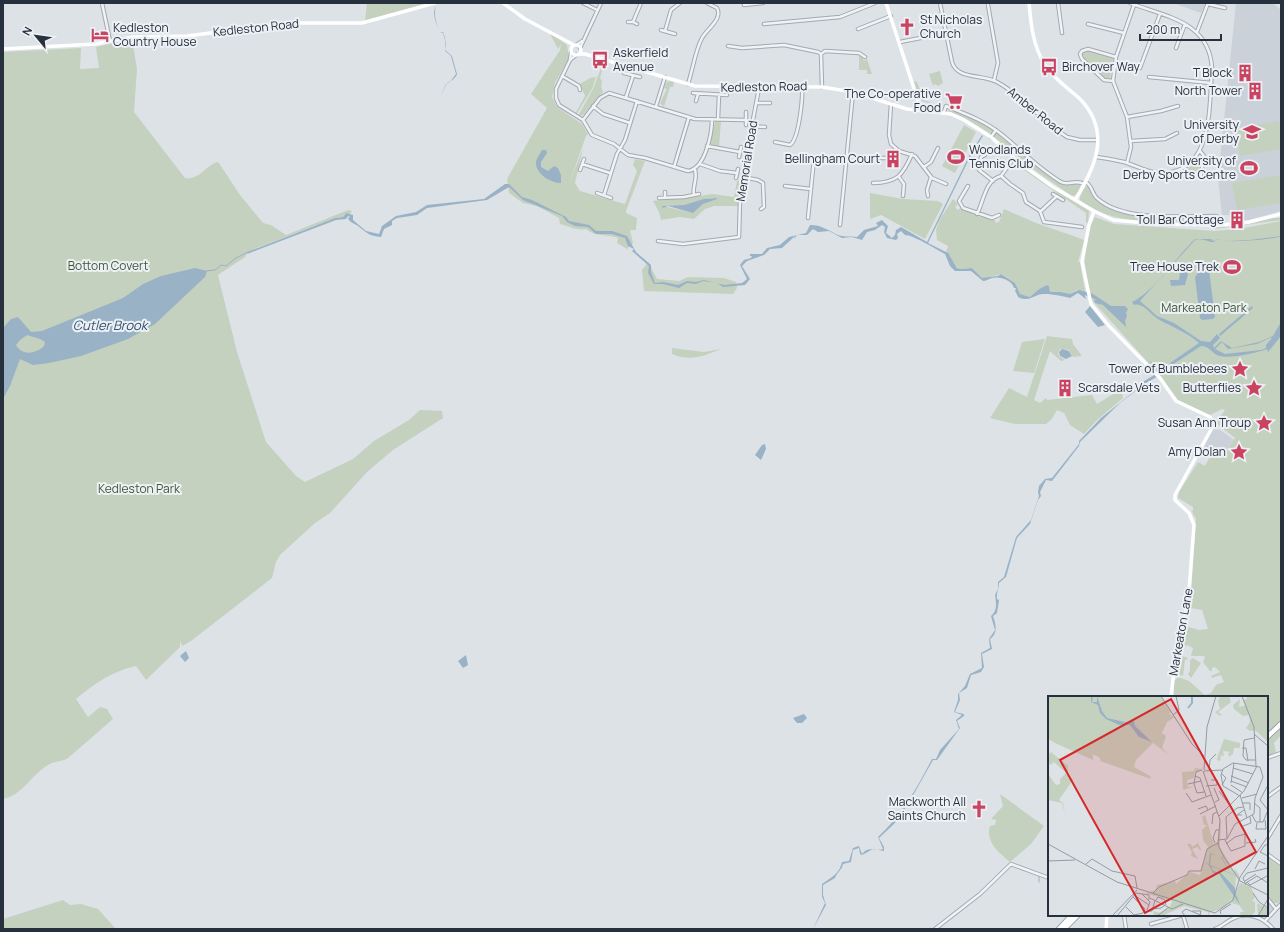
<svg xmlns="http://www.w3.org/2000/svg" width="1284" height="932" viewBox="0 0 1284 932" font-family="Manrope,sans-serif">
<rect width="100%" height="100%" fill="#dde2e7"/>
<path fill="#cbd1d9" d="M 1173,3 L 1206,3 L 1201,13 Z
M 1236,3 L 1273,3 L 1281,10 L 1281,211 L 1242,222 L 1240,215 L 1222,215 L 1218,179 Z
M 1213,429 L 1220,430 L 1234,440 L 1224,457 L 1204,446 Z
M 1267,900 L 1273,909 L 1266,918 L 1256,915 L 1267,915 Z"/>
<path fill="#c4d1bf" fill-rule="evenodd" d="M 367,3 L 431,3 L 365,21 Z
M 549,32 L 567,45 L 569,58 L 555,83 L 552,97 L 557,107 L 582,124 L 588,134 L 586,136 L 568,187 L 583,148 L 575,183 L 580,191 L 625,204 L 637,171 L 633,165 L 635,159 L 645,161 L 626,211 L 626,213 L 637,218 L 636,230 L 630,230 L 633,243 L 627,249 L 617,243 L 618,238 C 606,234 595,237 586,229 C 576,231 569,226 560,224 L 559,218 L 537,206 L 523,203 L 509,193 L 507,179 L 547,108 L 531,94 L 560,50 L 561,44 L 558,49 Z
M 132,39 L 137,69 L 134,112 L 185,178 C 198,181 206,166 217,162 L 219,163 L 240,195 L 263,223 L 271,225 L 286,235 L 348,210 L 352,211 L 349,215 L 344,214 L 343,217 L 335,218 L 249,251 L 245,257 L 218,275 L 237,352 L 266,442 L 296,476 L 305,482 L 353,459 L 374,441 L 409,420 L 420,410 L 442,411 L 443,418 L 393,450 L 367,472 L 330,513 L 315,523 L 280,555 L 276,562 L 272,578 L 191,641 L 182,646 L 180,640 L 180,647 L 146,680 L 136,666 C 112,671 94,684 76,699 L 88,717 L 100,707 L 107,709 L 113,719 L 68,758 C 62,762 54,761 48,765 C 31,775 23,795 3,799 L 3,52 L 81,48 L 80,69 L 99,68 L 96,47 Z
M 1086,50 L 1113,58 L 1110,79 L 1106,79 L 1083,59 L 1082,53 Z
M 859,54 L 862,56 L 864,61 L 867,59 L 872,74 L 867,74 L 867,70 L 859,70 Z
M 603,63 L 604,63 L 600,78 L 602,81 L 601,86 L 603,92 L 583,115 L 578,116 L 593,89 Z
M 940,71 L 943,83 L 938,86 L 935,84 L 933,86 L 929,74 Z
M 596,77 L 592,89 L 576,115 L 575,114 L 585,96 L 580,84 L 590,78 Z
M 669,81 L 674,82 L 673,87 L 670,87 L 664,107 L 660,103 L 667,89 L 664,88 L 666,83 Z
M 914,81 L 917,82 L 924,100 L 944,108 L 922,101 L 917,94 Z
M 949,109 C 960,113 987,121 993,131 L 991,134 L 963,117 L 948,111 Z
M 715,121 L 721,121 L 719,148 L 711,146 L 710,144 Z
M 1278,121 L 1279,123 L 1281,123 L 1281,149 L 1240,156 L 1236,129 Z
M 964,125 L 976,132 L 955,173 L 942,166 Z
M 995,133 L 998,133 L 1033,164 L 1028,165 L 994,137 Z
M 1201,156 L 1203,159 L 1201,172 L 1199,174 L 1180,173 L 1196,163 Z
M 1035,165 L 1063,185 L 1077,182 L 1080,184 L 1081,188 L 1076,195 L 1072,196 L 1030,167 Z
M 1023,168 L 1089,211 L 1088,223 L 1086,222 L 1086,213 L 1024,170 Z
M 1281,175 L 1281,203 L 1237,210 L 1232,183 Z
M 737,181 L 740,181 L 738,206 L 714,206 L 705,209 L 694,219 L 680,217 L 661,220 L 659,212 L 653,201 L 674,198 L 687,198 L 712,194 L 734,197 ZM 711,198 L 717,198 L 703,204 L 695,211 L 689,212 L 663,206 L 684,205 Z
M 1087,186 L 1090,187 C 1092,191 1094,197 1098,200 C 1124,221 1185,220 1216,217 L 1218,221 L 1216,223 C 1178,224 1110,227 1080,200 L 1080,197 L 1084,188 Z
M 870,193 L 903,199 L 938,201 L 943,204 L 925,239 L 881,215 L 870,219 Z
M 953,199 L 958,204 L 955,207 L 958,210 L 961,208 L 980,217 L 994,219 L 996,223 L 999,222 L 1004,209 L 1036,223 L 1082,239 L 1084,241 L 1078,262 L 1080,262 L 1085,291 L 1083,293 L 1077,290 L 1070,294 L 1061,292 L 1050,292 L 1049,286 L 1047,285 L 1039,289 L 1030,297 L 1020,294 L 1015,283 L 1002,274 L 983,279 L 972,268 L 962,269 L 957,267 L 946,252 L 948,246 L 937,240 L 936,230 L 940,219 Z
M 1095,217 L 1114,224 L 1214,231 L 1239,229 L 1281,221 L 1281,722 L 1267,735 L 1267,697 L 1174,697 L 1174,681 L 1178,677 L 1189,681 L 1205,695 L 1211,693 L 1216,685 L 1224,682 L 1221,675 L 1212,678 L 1211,676 L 1220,672 L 1215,667 L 1212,668 L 1212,671 L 1210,671 L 1203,662 L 1205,657 L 1204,656 L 1191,656 L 1193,648 L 1187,645 L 1185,647 L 1183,645 L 1180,650 L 1185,626 L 1199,630 L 1208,629 L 1202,610 L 1190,608 L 1196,519 L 1191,510 L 1193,511 L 1193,507 L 1178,498 L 1179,492 L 1198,462 L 1205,466 L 1213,451 L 1224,457 L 1235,438 L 1216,423 L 1225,410 L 1222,409 L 1210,415 L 1178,400 L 1162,378 L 1090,298 L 1084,257 L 1090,227 Z
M 1272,218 L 1281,218 L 1281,220 L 1214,229 L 1215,227 L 1239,226 Z
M 648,262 L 657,279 L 679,281 L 688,277 L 724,278 L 736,282 L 737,288 L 733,294 L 644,291 L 642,270 Z
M 1047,336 L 1072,339 L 1073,344 L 1082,356 L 1073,357 L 1069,350 L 1060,349 L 1058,353 L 1059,356 L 1065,360 L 1061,361 L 1050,351 L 1034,400 L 1040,403 L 1046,398 L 1047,400 L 1092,395 L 1097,404 L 1118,391 L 1122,393 L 1123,398 L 1096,421 L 1084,434 L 1070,425 L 1064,413 L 1057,410 L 1052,419 L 1046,424 L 1015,424 L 990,418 L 1009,388 L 1027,397 Z
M 1045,339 L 1034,373 L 1013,371 L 1022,342 Z
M 672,348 L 704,352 L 721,349 C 704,356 690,362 672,354 Z
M 1178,656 L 1186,657 L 1188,659 L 1185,660 L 1183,676 L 1175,673 Z
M 1193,658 L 1201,663 L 1191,678 L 1188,674 L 1190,671 L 1190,660 Z
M 1281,728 L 1281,735 L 1274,743 L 1276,753 L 1267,757 L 1267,741 Z
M 1000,794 L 1044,826 L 1031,844 L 1010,862 C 999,853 985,842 990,826 L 995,825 L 996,820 L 991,819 L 1003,806 Z
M 1267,857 L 1281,867 L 1281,900 L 1278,903 L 1274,903 L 1267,894 Z
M 63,900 L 70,905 L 81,904 L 98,909 L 116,929 L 3,929 L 3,919 Z"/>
<path fill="#99b2c6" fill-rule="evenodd" d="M 436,6 C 433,15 437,25 440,33 L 443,32 C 446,38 446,45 445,50 L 452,56 L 457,74 C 456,78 450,82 447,83 L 440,97 L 446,84 L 450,82 L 456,74 L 451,56 L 445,51 L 445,40 L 443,33 L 440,33 C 437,25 431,14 436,6 Z
M 982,135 L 983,136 L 972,153 L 928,243 L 948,253 L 957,268 L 962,269 L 972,268 L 982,278 L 998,276 L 1001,274 L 1015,283 L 1020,294 L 1030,297 L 1039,289 L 1047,285 L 1049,286 L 1050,292 L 1061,292 L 1070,294 L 1079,290 L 1093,294 L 1111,306 L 1125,306 L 1128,309 L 1126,313 L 1127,316 L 1125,321 L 1126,327 L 1103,305 L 1095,303 L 1094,300 L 1097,300 L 1085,295 L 1086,299 L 1078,293 L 1070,298 C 1063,296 1045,292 1038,295 C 1033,297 1027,301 1020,298 C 1017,297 1017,293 1015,291 L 1016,288 L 1014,288 C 1012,280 999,276 992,278 C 988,279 986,281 983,281 L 971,271 L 955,271 L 950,266 L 945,254 C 936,249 913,235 905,235 L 901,231 L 897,234 L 898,238 L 896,240 L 887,238 L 884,232 L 885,227 L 882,225 L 875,230 L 867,232 L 862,240 L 852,237 L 842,238 L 829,231 L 818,232 L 813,229 L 807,235 L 797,235 L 794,239 L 795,236 L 782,248 L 770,249 L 764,255 L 747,261 L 742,266 L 750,279 L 745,285 L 723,287 L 717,283 L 703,281 L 696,284 L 687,283 L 679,288 L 663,284 L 654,284 L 648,273 L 649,266 L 632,251 L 634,249 L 628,246 L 625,238 L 612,234 L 596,234 L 588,227 L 575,226 L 567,222 L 562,216 L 523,200 L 509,187 L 487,200 L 427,208 L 417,215 L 397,218 L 392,221 L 392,225 L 384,229 L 381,237 C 369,236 367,233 358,226 C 354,223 350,223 348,218 L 350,217 L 348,216 L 346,219 L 336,220 L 247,254 L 249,251 L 258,248 L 335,218 L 343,217 L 346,213 L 353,215 L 353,220 L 366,231 L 379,234 L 382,226 L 396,216 L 416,212 L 427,205 L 484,199 L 505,184 L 509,184 L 522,197 L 532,200 L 566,217 L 569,221 L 589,225 L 596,231 L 612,231 L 627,236 L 636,252 L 651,265 L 651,272 L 655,283 L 663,282 L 678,285 L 687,281 L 696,282 L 704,280 L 724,285 L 742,283 L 747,279 L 740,265 L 744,260 L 751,258 L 752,256 L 750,256 L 750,254 L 762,254 L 767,248 L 780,245 L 789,237 L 806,233 L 810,225 C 821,225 828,230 838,235 C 842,237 851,236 857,237 L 864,230 L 878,226 L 876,223 L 882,220 L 888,226 L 886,233 L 892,238 L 895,235 L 896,230 L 901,227 L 927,242 L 971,152 Z
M 542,150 L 546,150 L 547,153 L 541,162 L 541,167 L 548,171 L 554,166 L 558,168 L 561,175 L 561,183 C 551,183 538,175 536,165 C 535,160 540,154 542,150 Z
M 717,198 L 717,199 L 703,204 L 693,213 L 668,206 L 663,208 L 662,206 L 684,205 L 704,199 Z
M 1281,236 C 1278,239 1237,242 1230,241 C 1226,241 1221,239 1218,239 C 1214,240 1216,242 1212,242 C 1207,241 1199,238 1195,240 L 1140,301 L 1157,316 L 1174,323 L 1201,341 L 1210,342 L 1217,334 L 1220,338 L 1213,345 L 1214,348 L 1221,341 L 1232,348 L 1259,342 L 1273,336 L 1281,322 L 1281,336 L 1268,352 L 1267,349 C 1256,353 1227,360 1217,355 C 1211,352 1209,346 1201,346 L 1172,365 L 1170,363 L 1199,343 C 1187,332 1172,327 1158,319 C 1151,315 1143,302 1134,305 L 1132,302 C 1154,292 1176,257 1195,239 L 1211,239 L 1213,241 L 1219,239 L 1229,241 L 1249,240 ZM 1270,338 L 1272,338 L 1266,345 L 1266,348 L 1261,350 L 1225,354 L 1215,349 L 1222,342 L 1228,349 L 1257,344 Z
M 195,268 L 207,271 L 205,277 L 155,324 L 128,339 L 81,356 L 49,363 L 33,365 L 20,359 L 10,386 L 3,399 L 3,328 L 11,319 L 18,317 L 31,332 L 42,331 L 123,298 L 143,284 L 161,276 ZM 27,335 L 40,339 L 45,342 L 44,346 C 36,354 22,356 16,345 L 20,340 Z
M 1202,268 L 1206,268 L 1209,270 L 1215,317 L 1213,319 L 1202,320 L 1200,318 L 1195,277 Z
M 1184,270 L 1188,274 L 1185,285 L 1171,286 L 1170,280 L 1179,280 L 1180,273 Z
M 1090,306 L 1105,325 L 1098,327 L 1085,312 Z
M 1252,306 L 1253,308 L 1220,336 L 1219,334 Z
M 1062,349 L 1069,351 L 1072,356 L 1066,359 L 1060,356 L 1059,352 Z
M 1149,361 L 1160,367 L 1164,373 L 1146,383 L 1120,403 L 1080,442 L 1079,446 L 1052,481 L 1046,480 L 1040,492 L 1041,496 L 1038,500 L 1030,524 L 1017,538 L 1006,577 L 999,583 C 999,589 996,593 997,599 L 999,600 L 997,613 L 993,616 C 996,624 998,634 990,639 L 992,649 L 982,654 L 984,667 L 981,672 L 971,675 L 967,688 L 959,693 L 960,700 L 955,712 L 964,714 L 964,716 L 957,721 L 960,728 L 937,760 L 933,760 L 907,806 L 894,824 L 879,838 L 884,847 L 884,851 L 873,849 L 862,855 L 860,854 L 859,848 L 853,850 L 851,862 L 843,864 C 842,870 837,872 835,878 L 823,885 L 823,895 L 826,905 L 813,929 L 825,903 L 822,897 L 822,884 C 831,878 840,873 842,862 L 849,861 L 853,848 L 859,846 L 862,854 C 869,845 875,852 883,849 L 878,837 C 902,815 917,788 932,759 L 936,759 L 940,750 L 959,729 L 956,720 L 962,715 L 954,712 L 958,700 L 958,694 L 965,686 L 970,674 L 982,668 L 981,653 L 990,648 L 989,639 L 995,630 L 991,616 C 998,610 996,603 995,595 L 998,589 L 998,582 L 1004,577 L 1016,537 L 1031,520 L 1039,496 L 1038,492 L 1039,486 L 1045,479 L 1052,478 L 1079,444 L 1079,441 L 1101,418 L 1137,389 L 1141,383 L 1159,372 Z
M 765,444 L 766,449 L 761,460 L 755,455 L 762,445 Z
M 186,651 L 189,658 L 185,662 L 180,656 Z
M 466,655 L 468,665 L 463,668 L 458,661 Z
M 804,714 L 807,718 L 802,723 L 797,723 L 793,718 Z"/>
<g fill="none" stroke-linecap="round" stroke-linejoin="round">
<path stroke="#99b2c6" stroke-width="1" d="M 206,271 L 215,270 L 221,265 L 226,266 L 236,258 L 248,252
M 1165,368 L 1171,364
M 1039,882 L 1039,876"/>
<g stroke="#a3a9b1" stroke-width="4.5">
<path id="street" d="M 102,3 L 110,41
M 583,3 L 597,10
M 940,3 L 952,62 C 957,80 983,74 997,82 C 1023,96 1042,121 1067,137 L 1080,140 L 1097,140
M 1058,3 L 1062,33
M 1208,4 L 1225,8
M 744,5 L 763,3
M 988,5 L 998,63 L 994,80
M 628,22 L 633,22 L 641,3
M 633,22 L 637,24
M 764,24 L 840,17 L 875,3
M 1088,24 L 1124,33
M 858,29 L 891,16
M 661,30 L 675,34
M 665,31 L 671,10 L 680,3
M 1197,32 L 1208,3
M 900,42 L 946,33
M 576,45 L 582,41
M 728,46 L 742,48 L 784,45 L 818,52 L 821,54 L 822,87
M 580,48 L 601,3
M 1176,48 L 1185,24
M 821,54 L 825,51 L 859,53 L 865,57
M 576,55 L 570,60 L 556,89 L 556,98 L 559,105 L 583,120 L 592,135 L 614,144 L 628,155 L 645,158 L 688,171 C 705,169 712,134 712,119
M 570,59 L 571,53
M 1140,68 L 1160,14
M 624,73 L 640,77
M 562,76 L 579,86 L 580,90
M 1149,77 L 1211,83
M 1113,81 L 1104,80 L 1082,59 L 1080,54 L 1082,51 L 1088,49 L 1116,57
M 688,84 C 693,69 695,51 702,38 C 707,29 723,19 717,8 L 707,3
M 693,93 L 727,95
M 626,97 L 633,76
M 696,101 L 698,94
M 757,103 L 770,103
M 891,104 L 889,135 L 891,144 L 899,151 L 915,156 L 932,178 L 946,184
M 593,106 L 603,114 L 630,123
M 656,106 L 665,77
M 944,112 L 946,106 C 966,114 985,121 1001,134 C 1021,150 1039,169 1061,182 C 1068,186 1076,179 1084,184
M 1127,117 L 1161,111 L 1178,106
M 718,119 L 719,95
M 583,120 L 600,98 L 609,93 L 695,119 L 746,120
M 746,125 L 746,112
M 752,126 L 765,127
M 991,137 L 996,130
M 1131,141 L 1165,139 L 1177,133
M 775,142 L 790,145 C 799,139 803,98 802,86
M 707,146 L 740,152
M 985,155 L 981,157 L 979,170 L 993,181
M 739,157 L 741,147
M 1096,157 C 1106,158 1115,160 1124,162 C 1134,165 1143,170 1153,172 C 1214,181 1209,108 1212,68 C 1209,21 1166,17 1130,3
M 877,158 L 891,158 L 897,150
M 1014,158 L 1001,176 L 1010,184 L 1023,193 L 1026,202 L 1040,211 L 1044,222 L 1082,227
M 1127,163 L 1131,147 L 1127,117 L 1113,81 L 1116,57 L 1134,5
M 582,164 L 610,173
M 700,164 L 720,171 L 737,173
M 674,167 L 689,117
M 924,167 L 931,162 L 938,148
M 580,170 L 584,159
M 1175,171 L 1180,176 L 1201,175 L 1204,156 L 1200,151
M 743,177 L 758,180 L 763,183 L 764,207 L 761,209
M 899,177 L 904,184 L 903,196
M 736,178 L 738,169
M 1086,182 C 1093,187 1092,195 1098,199 C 1124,222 1184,216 1216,216 L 1223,219 L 1223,225
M 873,183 C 897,183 903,175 912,154
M 785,186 L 811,189
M 968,186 L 959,201 L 963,208 L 992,218 L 999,215
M 665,192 L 665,197
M 597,193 L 611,198
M 1053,194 L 1063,200
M 604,195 L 617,154 L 625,140 L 637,101
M 694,195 C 692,186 698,179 695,170
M 928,196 L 927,190 L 931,177
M 659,198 L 684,197 L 699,194
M 1040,212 L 1057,196
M 977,214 C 984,201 985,180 1001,176
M 808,218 L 814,159 L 819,157 L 846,160
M 840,225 L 853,92
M 658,241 L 683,244 L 739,237 L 740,201 L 745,162 L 759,88
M 1267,758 L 1281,753
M 1267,797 L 1281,787
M 1267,839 L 1281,816
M 1267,854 L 1281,864
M 1267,898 L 1276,909
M 1124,915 L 1126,929
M 1183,915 L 1187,929
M 1265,921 L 1281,904
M 1151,924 L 1183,915
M 935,929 L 980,894 L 1011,864 L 1049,878
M 1215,929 C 1221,927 1226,922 1232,919 C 1247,911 1263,917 1273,929"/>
</g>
<g stroke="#85909d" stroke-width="6">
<path id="highway" d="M 1267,737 L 1281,724
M 1059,929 L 1072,915
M 1064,929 L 1078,915"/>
</g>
<use href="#street" stroke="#f0f2f5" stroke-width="2.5"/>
<path stroke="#fff" stroke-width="3.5" d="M 503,3 L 525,19 L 574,45
M 886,3 L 921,110
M 1029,3 C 1031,25 1033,46 1045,65 C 1054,79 1068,88 1080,99 C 1112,132 1095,168 1075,200
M571 50a5 5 0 1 1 10 0a5 5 0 1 1-10 0Z
M 3,49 L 95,44 L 133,37 L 187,36 L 288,23 L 362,23 L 435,3
M 579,54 L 585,54 L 695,86 L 822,87 L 853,92 L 907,109 L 951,114 L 964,120 L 991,137 L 1021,164 L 1053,187 L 1094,211 L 1113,220 L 1158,224 L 1223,225 L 1249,222 L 1281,214
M 1094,211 L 1089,225 L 1082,262 L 1091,304 L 1109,326 L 1160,378 L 1176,401 L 1210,417 L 1213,421 L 1213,426 L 1175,495 L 1175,500 L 1189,513 L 1194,525 L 1188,604 L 1176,654 L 1171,697
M 1106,929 L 1107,915"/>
<use href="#highway" stroke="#fff" stroke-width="4.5"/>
</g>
<defs>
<g id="church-bare" transform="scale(1.38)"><path d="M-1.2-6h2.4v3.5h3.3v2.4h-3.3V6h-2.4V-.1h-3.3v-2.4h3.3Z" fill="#ca4461" stroke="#edf0f5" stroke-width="2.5" paint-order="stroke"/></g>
<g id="hotel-bare" transform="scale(1.38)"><path d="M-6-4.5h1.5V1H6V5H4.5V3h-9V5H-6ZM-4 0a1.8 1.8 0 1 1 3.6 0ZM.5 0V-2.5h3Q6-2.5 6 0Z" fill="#ca4461" stroke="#edf0f5" stroke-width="2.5" paint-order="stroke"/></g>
<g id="bus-bare" transform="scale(1.38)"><path d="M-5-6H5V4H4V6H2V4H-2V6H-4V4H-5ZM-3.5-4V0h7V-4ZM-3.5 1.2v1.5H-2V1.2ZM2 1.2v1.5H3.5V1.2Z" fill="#ca4461" stroke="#edf0f5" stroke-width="2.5" paint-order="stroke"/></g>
<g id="building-bare" transform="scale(1.38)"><path d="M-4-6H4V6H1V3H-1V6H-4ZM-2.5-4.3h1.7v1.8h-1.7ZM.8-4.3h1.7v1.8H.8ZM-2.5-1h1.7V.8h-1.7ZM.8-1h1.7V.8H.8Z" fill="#ca4461" stroke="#edf0f5" stroke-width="2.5" paint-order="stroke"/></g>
<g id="supermarket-bare" transform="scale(1.38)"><path d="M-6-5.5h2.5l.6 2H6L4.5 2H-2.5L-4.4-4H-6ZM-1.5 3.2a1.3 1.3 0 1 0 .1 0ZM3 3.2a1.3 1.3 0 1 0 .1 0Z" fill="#ca4461" stroke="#edf0f5" stroke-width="2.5" paint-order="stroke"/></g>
<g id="university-bare" transform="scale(1.38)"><path d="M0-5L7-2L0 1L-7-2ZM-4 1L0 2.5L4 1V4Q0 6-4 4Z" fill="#ca4461" stroke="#edf0f5" stroke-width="2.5" paint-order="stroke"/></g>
<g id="stadium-bare" transform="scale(1.38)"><path d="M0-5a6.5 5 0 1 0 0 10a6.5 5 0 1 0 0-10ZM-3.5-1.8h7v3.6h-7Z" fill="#ca4461" stroke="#edf0f5" stroke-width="2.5" paint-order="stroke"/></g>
<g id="sight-bare" transform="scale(1.38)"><path d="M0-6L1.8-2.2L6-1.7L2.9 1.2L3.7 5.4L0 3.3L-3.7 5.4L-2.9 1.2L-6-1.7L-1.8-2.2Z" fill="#ca4461" stroke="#edf0f5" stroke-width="2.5" paint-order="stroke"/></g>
</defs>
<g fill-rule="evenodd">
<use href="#church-bare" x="907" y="27"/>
<use href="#hotel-bare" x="100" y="35"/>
<use href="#bus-bare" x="600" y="60"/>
<use href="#bus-bare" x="1049" y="67"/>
<use href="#building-bare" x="1245" y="73"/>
<use href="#building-bare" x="1255" y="91"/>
<use href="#supermarket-bare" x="954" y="101"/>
<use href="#university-bare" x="1252" y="132"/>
<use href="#stadium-bare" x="956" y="157"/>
<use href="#building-bare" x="893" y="159"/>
<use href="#stadium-bare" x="1249" y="168"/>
<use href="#building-bare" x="1237" y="220"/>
<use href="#stadium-bare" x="1232" y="267"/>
<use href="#sight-bare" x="1240" y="369"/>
<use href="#building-bare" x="1065" y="388"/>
<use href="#sight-bare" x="1254" y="388"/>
<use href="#sight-bare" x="1264" y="423"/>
<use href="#sight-bare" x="1239" y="452"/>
<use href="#church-bare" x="979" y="809"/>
</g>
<g text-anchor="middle" stroke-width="4" stroke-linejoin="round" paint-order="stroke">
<g font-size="12" fill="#27313d" stroke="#edf0f5" text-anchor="end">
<text x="920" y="24" text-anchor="start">St Nicholas<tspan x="920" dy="14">Church</tspan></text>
<text x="113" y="32" text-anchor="start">Kedleston<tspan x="113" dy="14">Country House</tspan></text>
<text x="613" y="57" text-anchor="start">Askerfield<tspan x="613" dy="14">Avenue</tspan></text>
<text x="1062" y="71" text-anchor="start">Birchover Way</text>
<text x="1232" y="77">T Block</text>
<text x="1242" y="95">North Tower</text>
<text x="941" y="98">The Co-operative<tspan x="941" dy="14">Food</tspan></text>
<text x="1239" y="129">University<tspan x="1239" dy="14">of Derby</tspan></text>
<text x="969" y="154" text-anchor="start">Woodlands<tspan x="969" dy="14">Tennis Club</tspan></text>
<text x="880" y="163">Bellingham Court</text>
<text x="1236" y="165">University of<tspan x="1236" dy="14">Derby Sports Centre</tspan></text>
<text x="1224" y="224">Toll Bar Cottage</text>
<text x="1219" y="271">Tree House Trek</text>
<text x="1227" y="373">Tower of Bumblebees</text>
<text x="1078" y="392" text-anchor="start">Scarsdale Vets</text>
<text x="1241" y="392">Butterflies</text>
<text x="1251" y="427">Susan Ann Troup</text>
<text x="1226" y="456">Amy Dolan</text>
<text x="966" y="806">Mackworth All<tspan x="966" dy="14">Saints Church</tspan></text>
</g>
<g font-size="12" fill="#27313d" stroke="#edf0f5">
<text transform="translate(256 28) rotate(-6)" y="4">Kedleston Road</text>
<text transform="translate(764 87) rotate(-1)" y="4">Kedleston Road</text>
<text transform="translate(1035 111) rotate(39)" y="4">Amber Road</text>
<text transform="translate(747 161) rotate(-81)" y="4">Memorial Road</text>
<text transform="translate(1181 632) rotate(-80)" y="4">Markeaton Lane</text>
</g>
<g font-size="12" fill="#3e5835" stroke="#edf0f5">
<text x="108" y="270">Bottom Covert</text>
<text x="1204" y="312">Markeaton Park</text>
<text x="139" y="493">Kedleston Park</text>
</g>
<g font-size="13" font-style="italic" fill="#335270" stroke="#edf0f5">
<text x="110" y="330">Cutler Brook</text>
</g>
</g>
<g transform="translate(1048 696)">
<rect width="220" height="220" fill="#dde2e7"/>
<path d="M 0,0 L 113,0 L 123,16 L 121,18 L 127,21 L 119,26 L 114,37 L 118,40 L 114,52 L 121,59 L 105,47 L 88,64 L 86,71 L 102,80 L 103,83 L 52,65 L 52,62 L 45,58 L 45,64 L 9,48 L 0,43 ZM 173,0 L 181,0 L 183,6 L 170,16 L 174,19 L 172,20 L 167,16 L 172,13 L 170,5 ZM 198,0 L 220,0 L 220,46 L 207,34 L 202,35 L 205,37 L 198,32 L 202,26 L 201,19 L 195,20 L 186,13 L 185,9 L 192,3 L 191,11 L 198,9 L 195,5 L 199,3 ZM 176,43 L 192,47 L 192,52 L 186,52 L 185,58 L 181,61 L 180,57 L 183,56 L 175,55 L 176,60 L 170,59 L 173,60 L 172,65 L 169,64 L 170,59 ZM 3,56 L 20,70 L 20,79 L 25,84 L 11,104 L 15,107 L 17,118 L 14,107 L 0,104 L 0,78 L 8,89 L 12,88 L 12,83 L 18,77 L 6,66 L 3,69 L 0,66 L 0,59 ZM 155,70 L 154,74 L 147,76 L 146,82 L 139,84 L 140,91 L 147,90 L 135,94 L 134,76 L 146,75 L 147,72 L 154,73 ZM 157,119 L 166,148 L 169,146 L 173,123 L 172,151 L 187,177 L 186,175 L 187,173 L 191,179 L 191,183 L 188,179 L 187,198 L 177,211 L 161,217 L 160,220 L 160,216 L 136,210 L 114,220 L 106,220 L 105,215 L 112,217 L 122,211 L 124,205 L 97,197 L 105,195 L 101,194 L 107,195 L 109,189 L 127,185 L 128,188 L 142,176 L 152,179 L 160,151 L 155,144 L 154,134 L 159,129 L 156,129 L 154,121 ZM 150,147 L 153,153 L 152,155 L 150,151 L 144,153 L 150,163 L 143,160 L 144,156 L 139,148 L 143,148 L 144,151 ZM 192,187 L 203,191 L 207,201 L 204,205 L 207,206 L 207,216 L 209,220 L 207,216 L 203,220 L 193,220 L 192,216 L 196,216 L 191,209 L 183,207 L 180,210 ZM 209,207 L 220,213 L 219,220 L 210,220 Z" fill="#c4d1bf"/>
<path d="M 43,0 L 45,0 L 44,6 L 49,6 L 49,0 L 54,15 L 59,22 L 77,26 L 86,25 L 87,30 L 104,46 L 91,41 L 82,29 L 71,29 L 58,23 L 52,17 L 50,9 L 43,6 ZM 162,157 L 173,161 L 182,177 L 186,179 L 163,170 L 165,175 L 173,177 L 187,192 L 187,197 L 189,201 L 192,209 L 171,178 L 165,177 L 161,169 L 157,166 L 161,168 ZM 163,158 L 174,161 L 182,177 L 162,169 Z" fill="#99b2c6" fill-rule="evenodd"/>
<path fill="none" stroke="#99b2c6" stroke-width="2" d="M 140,12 L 144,7 L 144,0"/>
<path fill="none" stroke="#949ba3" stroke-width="1" d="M 113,0 L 144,48 L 156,60M 194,0 L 206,31 L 208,70M 125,19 L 131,14 L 128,0M 206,38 L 220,50M 206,42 L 196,44 L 195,60 L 198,64 L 208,64M 194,52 L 198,52 L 200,65M 185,72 L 205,78M 154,74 L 148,76 L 146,88 L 149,97 L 156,96M 156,74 L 159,31 L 168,0M 155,75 L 172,124 L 170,149 L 176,161 L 192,185 L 220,199M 156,75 L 174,74M 161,75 L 162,64 L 168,58M 173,77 L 178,82 L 174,89M 147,80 L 152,82 L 158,100M 183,80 L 201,87M 183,85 L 199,91M 183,87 L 186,67M 140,88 L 153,85M 183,89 L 195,97M 158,90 L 169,89 L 169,84 L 163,84M 166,92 L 171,104 L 167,106M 171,95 L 181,108M 138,97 L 144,106 L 163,99M 192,99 L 199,122M 192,100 L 175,90 L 173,79 L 175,73 L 185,67 L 212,71M 194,102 L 209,98M 195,107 L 202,107 L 202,114M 206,107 L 212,112 L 212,126M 150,113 L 158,110 L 160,114M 220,114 L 212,104 L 220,89M 152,118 L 168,110M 194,119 L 189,119 L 196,114M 204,119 L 208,126 L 215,126 L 220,114M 171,120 L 196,95 L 209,70M 209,127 L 208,133 L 218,133 L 217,124M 164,128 L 165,118 L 169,116M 195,130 L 203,127 L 202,121M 179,142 L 178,121 L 189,112 L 195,111M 170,144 L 179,143 L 187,128 L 206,118 L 207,102 L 215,81 L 212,71M 177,144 L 183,155 L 197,150 L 197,135 L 191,125M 167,147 L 165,142 L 168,134 L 171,134M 198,147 L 208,146 L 207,143M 0,148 L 69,186 L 167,217M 178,148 L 187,141 L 197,138M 220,149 L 217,149 L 212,156 L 220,160M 0,165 L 27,164M 38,168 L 44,163 L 64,175 L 87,180 L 89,192M 207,173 L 211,165 L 217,168M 197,185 L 208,178M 199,186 L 202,189 L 219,180M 198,187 L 209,180 L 220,187M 198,189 L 195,182 L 199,177 L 220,172M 105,197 L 111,191 L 139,179 L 141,175 L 153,175 L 159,153 L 170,147M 205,197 L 211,206 L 220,212M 94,198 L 102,206 L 99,214M 85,201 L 97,213 L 95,217 L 86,219M 89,201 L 101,209M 102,202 L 124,213M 108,204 L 110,201 L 117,204 L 118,209M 78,211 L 87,220M 105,213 L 113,212 L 117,209M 124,213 L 135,208M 99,215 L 104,215 L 107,204M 144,215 L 153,215 L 152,219M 167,217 L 185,204 L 192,181 L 220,140M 173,218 L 172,215 L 183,208M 64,220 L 89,194M 69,220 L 88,197 L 101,199 L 101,204M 109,220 L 121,211M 137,220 L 134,216 L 138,213 L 155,220M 210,220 L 220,203"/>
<path fill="#d62828" fill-opacity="0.15" stroke="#d62828" stroke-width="2" d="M 123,3 L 208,156 L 97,217 L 12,64 Z"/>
<rect width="220" height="220" fill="none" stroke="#27313d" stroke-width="2"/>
</g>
<rect width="1284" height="932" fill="none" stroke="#27313d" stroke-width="8"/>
<g transform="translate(36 36) rotate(299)" stroke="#edf0f5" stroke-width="3" paint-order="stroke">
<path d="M0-3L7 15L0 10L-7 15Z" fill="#27313d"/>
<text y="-6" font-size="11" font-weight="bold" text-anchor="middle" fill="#27313d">N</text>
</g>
<path d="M1140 34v6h81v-6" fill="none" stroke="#27313d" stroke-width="2"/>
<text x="1146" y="34" font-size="12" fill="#27313d" stroke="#edf0f5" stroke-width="3" paint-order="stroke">200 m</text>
</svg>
